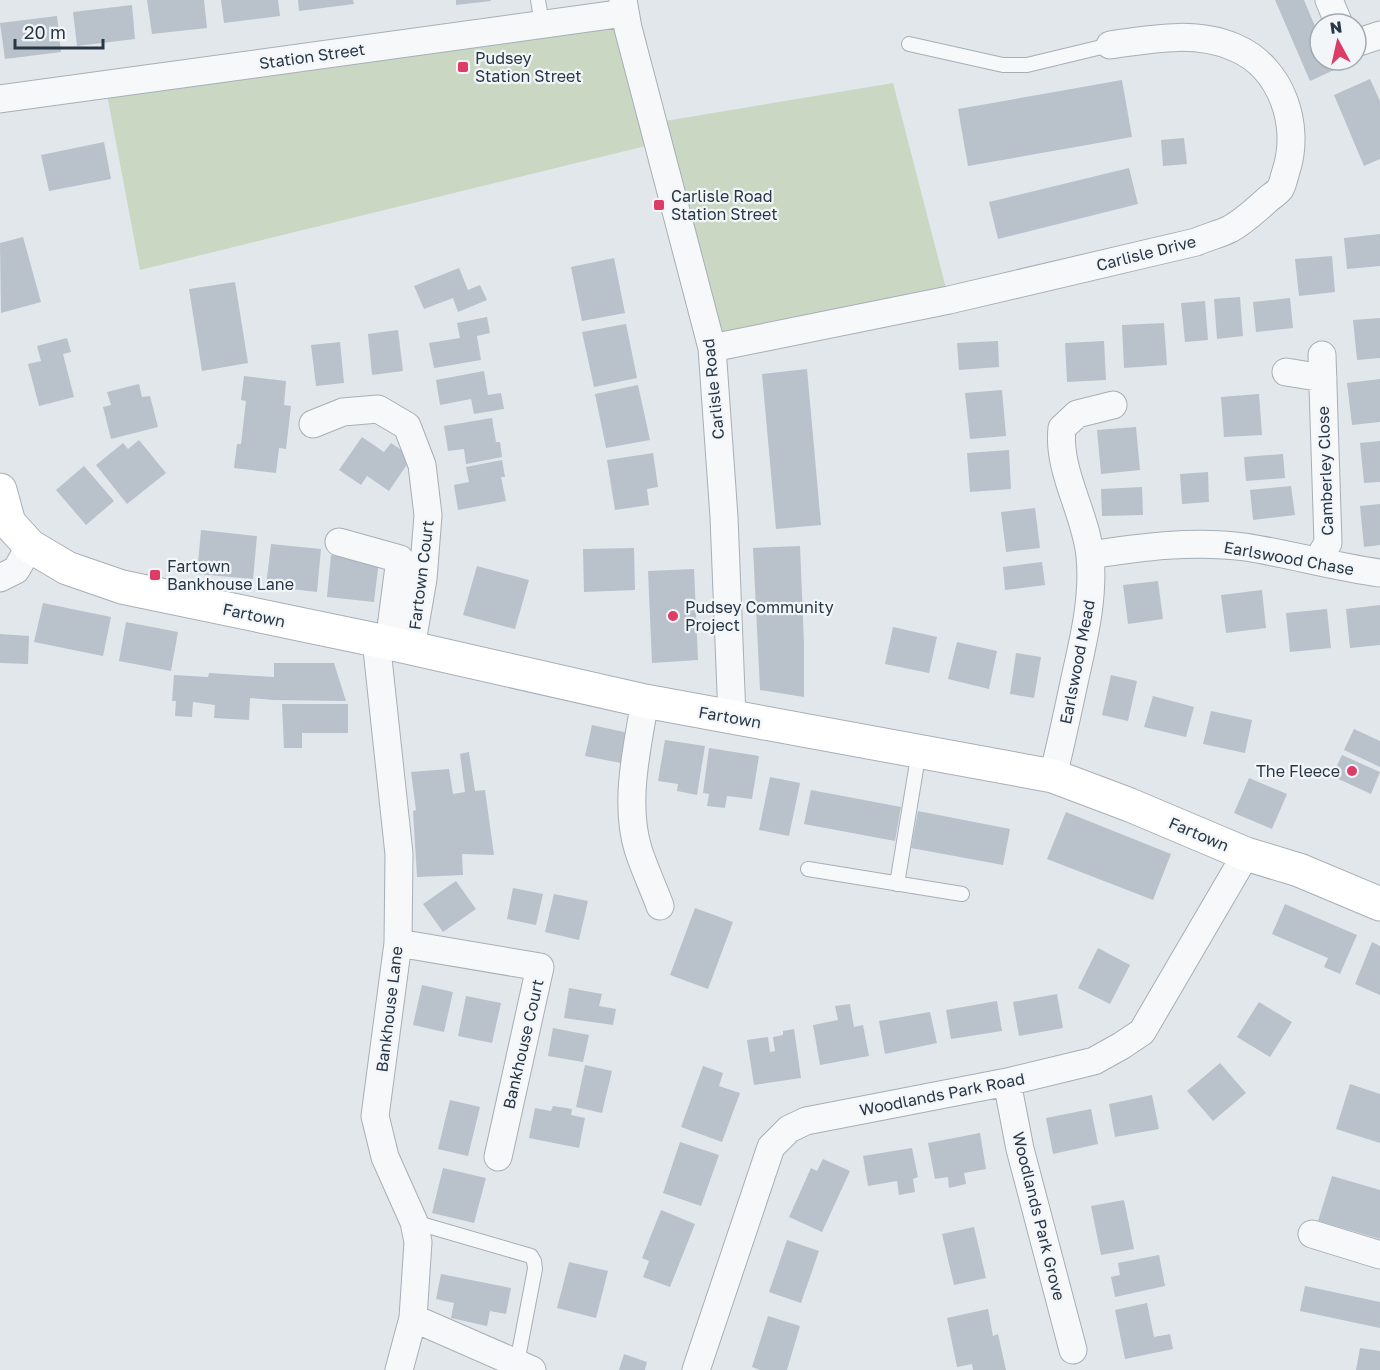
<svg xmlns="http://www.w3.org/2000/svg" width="1380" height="1370" viewBox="0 0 1380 1370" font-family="'Golos Text',sans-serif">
<rect width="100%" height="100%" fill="#e2e7ec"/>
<path fill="#cad7c3" d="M 625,13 L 653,123 L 893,83 L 949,300 L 712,348 L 658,143 L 140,270 L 105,84 Z"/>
<path fill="#b9c1cb" d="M 147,0 L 204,0 L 207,28 L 152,34 Z
M 221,0 L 278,0 L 280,16 L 224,23 Z
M 298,0 L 353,0 L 354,4 L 299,11 Z
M 456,0 L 491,0 L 491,1 L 456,5 Z
M 1275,0 L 1304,0 L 1320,38 L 1320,60 L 1330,60 L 1334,70 L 1310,81 Z
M 132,5 L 135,39 L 77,46 L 73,12 Z
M 57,16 L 61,52 L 5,59 L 0,23 Z
M 1370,79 L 1380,101 L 1380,159 L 1364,166 L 1334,95 Z
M 1122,80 L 1132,137 L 968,166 L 958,109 Z
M 1184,138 L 1187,164 L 1163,166 L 1161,140 Z
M 104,142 L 111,179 L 49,191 L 41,155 Z
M 1129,168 L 1138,204 L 998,239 L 989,202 Z
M 1380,234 L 1380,266 L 1347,269 L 1344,238 Z
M 23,237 L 41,302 L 1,313 L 0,243 Z
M 1332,256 L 1335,292 L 1299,296 L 1295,259 Z
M 614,258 L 625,313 L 582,321 L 571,267 Z
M 459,268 L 468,290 L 480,285 L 487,300 L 458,312 L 453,298 L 424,309 L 414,286 Z
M 235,282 L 248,363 L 202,371 L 189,289 Z
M 1240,297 L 1243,336 L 1217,339 L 1214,299 Z
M 1290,298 L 1293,328 L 1256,332 L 1253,302 Z
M 1205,301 L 1208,340 L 1185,342 L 1181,303 Z
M 487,317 L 490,333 L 477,336 L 481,360 L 434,368 L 429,343 L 460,338 L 457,323 Z
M 1380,318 L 1380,358 L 1357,360 L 1353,320 Z
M 1164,323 L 1167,365 L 1124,368 L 1122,325 Z
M 626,324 L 637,378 L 594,387 L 582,332 Z
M 398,330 L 403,371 L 372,375 L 368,334 Z
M 67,338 L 71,352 L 63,354 L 74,397 L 39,406 L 28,364 L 41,361 L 37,346 Z
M 998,341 L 999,367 L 959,370 L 957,343 Z
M 1104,341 L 1106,380 L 1067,382 L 1065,343 Z
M 340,342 L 344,383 L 316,386 L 311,345 Z
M 807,369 L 821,525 L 776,529 L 762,374 Z
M 484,371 L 488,395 L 501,393 L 504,409 L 474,414 L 471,399 L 440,405 L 436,380 Z
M 244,376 L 286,381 L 284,405 L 291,406 L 286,449 L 279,448 L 276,473 L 234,468 L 237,444 L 241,444 L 246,401 L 241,400 Z
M 1380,379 L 1380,422 L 1352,425 L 1347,383 Z
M 139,384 L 142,397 L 150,396 L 158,427 L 111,439 L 103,407 L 111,405 L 107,392 Z
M 638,385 L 650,440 L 606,448 L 595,394 Z
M 1002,390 L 1006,436 L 970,439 L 965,393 Z
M 1259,394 L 1262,435 L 1224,437 L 1221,397 Z
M 492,418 L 496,442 L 500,442 L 502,457 L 466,464 L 464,449 L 448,451 L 444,426 Z
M 1136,427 L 1140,470 L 1101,474 L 1097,430 Z
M 362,437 L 384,452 L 391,443 L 412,457 L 389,491 L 367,476 L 361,485 L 339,470 Z
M 139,440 L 166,473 L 127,504 L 96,465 L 123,443 L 128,449 Z
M 1380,441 L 1380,482 L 1364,483 L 1360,443 Z
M 1009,450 L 1011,489 L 970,492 L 967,453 Z
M 653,453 L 658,487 L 647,489 L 649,505 L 615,510 L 607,460 Z
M 1283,454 L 1285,478 L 1246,481 L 1244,457 Z
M 502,460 L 505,477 L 501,477 L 506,501 L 458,510 L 454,485 L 469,482 L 466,467 Z
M 84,466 L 114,501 L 86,525 L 56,490 Z
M 1208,472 L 1209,502 L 1182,504 L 1180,474 Z
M 1291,486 L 1295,515 L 1253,520 L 1250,490 Z
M 1142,487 L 1143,515 L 1102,516 L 1101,489 Z
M 1380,504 L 1380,545 L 1364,547 L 1360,506 Z
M 1035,508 L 1040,548 L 1006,552 L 1001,512 Z
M 201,530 L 257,536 L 253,579 L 197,574 Z
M 271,544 L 321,549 L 317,592 L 266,586 Z
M 800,546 L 804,644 L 804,697 L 760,690 L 753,548 Z
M 634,548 L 635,590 L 584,592 L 583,549 Z
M 331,555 L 379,560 L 374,602 L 327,597 Z
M 1042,562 L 1045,585 L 1005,590 L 1003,567 Z
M 477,566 L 529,580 L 515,629 L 463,615 Z
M 694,569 L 698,660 L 652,663 L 648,571 Z
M 1158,581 L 1163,619 L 1128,624 L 1123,585 Z
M 1262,590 L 1266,628 L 1226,633 L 1221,595 Z
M 43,603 L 111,617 L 103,656 L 34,642 Z
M 1380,605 L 1380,645 L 1350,648 L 1346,609 Z
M 1327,609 L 1331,648 L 1290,652 L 1286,613 Z
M 126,622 L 178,632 L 171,671 L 119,661 Z
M 893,627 L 937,637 L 929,673 L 885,664 Z
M 0,634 L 29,636 L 28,664 L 0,663 Z
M 957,642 L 997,651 L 989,689 L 948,679 Z
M 1016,653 L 1041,657 L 1034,698 L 1010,694 Z
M 274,663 L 334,663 L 346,701 L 273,700 L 250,698 L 249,720 L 214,718 L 215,705 L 193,702 L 192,717 L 175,716 L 176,701 L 172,701 L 174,675 L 208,677 L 209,673 L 274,677 Z
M 1111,675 L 1137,681 L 1128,721 L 1102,715 Z
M 1153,696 L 1194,707 L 1186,737 L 1144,727 Z
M 282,704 L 348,704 L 348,733 L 302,733 L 302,748 L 284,748 Z
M 1211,711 L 1252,720 L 1245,753 L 1203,744 Z
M 592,725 L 633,734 L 626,764 L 585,756 Z
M 1354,729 L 1380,741 L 1380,767 L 1344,750 Z
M 665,740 L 705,746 L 697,795 L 677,791 L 678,784 L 658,781 Z
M 709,748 L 759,756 L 752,799 L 727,796 L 725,808 L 707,806 L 709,794 L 703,793 Z
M 469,752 L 475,791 L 485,790 L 494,855 L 462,854 L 463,875 L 417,877 L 413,811 L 416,810 L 411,772 L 449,769 L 453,794 L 465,792 L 460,754 Z
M 1342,755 L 1380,772 L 1371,794 L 1332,776 Z
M 770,777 L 800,783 L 789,836 L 759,830 Z
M 1249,778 L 1287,794 L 1272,829 L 1234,813 Z
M 811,790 L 901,807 L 895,841 L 804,824 Z
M 918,811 L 1010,829 L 1003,865 L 911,848 Z
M 1066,812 L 1171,854 L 1153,900 L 1047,859 Z
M 456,881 L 476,909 L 443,932 L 423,904 Z
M 513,888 L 543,894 L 536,925 L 507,919 Z
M 554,894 L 588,901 L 579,940 L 545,932 Z
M 1285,904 L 1357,935 L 1340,974 L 1324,967 L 1328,958 L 1272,934 Z
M 695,908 L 733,922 L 708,989 L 670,975 Z
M 1372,942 L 1380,946 L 1380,995 L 1355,984 Z
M 1098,948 L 1130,965 L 1110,1004 L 1078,988 Z
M 422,985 L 453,992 L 444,1032 L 413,1025 Z
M 569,988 L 602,994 L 599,1006 L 616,1009 L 613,1025 L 564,1018 Z
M 1057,994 L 1063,1028 L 1019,1036 L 1013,1002 Z
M 466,996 L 501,1003 L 492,1043 L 458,1036 Z
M 997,1001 L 1002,1031 L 951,1039 L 946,1010 Z
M 1259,1002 L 1292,1022 L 1270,1057 L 1237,1037 Z
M 850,1004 L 854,1027 L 863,1025 L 869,1056 L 820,1065 L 813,1025 L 838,1020 L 835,1006 Z
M 930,1012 L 937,1043 L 885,1054 L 879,1021 Z
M 553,1028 L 589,1035 L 583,1062 L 548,1056 Z
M 794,1029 L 801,1078 L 754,1085 L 747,1040 L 768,1037 L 770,1052 L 775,1051 L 773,1037 L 783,1035 L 783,1031 Z
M 1220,1063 L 1246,1093 L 1213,1121 L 1187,1091 Z
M 585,1065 L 612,1071 L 602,1113 L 576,1107 Z
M 703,1066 L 723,1073 L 719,1086 L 740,1093 L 722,1142 L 681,1127 Z
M 1350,1084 L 1380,1094 L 1380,1143 L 1336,1129 Z
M 1152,1095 L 1159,1129 L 1115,1137 L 1109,1104 Z
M 450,1100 L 480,1107 L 468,1156 L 438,1149 Z
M 553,1106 L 572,1109 L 571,1115 L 585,1118 L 579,1148 L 529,1138 L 535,1108 L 551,1111 Z
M 1091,1109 L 1098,1144 L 1053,1154 L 1046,1118 Z
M 980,1133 L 986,1169 L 964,1173 L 966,1184 L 949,1188 L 948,1177 L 935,1179 L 928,1143 Z
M 680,1142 L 719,1155 L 701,1206 L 663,1193 Z
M 912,1148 L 918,1177 L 913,1179 L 915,1192 L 899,1195 L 897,1181 L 868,1186 L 863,1156 Z
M 823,1159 L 850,1171 L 822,1232 L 789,1217 L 811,1168 L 817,1171 Z
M 443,1168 L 486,1178 L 474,1223 L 432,1213 Z
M 1332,1176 L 1380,1190 L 1380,1239 L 1318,1221 Z
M 1124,1200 L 1134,1249 L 1101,1255 L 1091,1206 Z
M 661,1210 L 695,1224 L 670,1287 L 643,1277 L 649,1261 L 642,1258 Z
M 974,1227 L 986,1278 L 954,1285 L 942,1234 Z
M 787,1240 L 819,1251 L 801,1303 L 769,1292 Z
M 1159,1255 L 1165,1286 L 1115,1297 L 1111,1277 L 1120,1275 L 1118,1263 Z
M 569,1262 L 608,1271 L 596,1318 L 557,1308 Z
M 441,1274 L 511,1288 L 506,1314 L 490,1311 L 487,1326 L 451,1318 L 454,1303 L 436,1299 Z
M 1305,1286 L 1380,1302 L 1380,1328 L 1300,1311 Z
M 1147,1303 L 1154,1337 L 1170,1334 L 1173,1349 L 1125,1359 L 1115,1310 Z
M 988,1309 L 993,1336 L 998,1334 L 1006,1370 L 973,1370 L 972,1364 L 957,1367 L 947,1318 Z
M 768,1316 L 800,1326 L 787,1370 L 760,1370 L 752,1367 Z
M 1360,1348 L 1380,1351 L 1380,1370 L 1356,1370 Z
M 624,1354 L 647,1362 L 645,1370 L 619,1370 Z"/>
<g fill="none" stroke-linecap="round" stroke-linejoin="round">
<g stroke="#a6afb7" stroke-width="16">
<path id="lane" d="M 538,0 L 542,24
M 909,44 L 1003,65 L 1027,65 L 1110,45
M 808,869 L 962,894
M 897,884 L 919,751
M 414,1222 L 531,1256 L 534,1261 L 535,1269 L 517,1363"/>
</g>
<g stroke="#a6afb7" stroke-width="29">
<path id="street" d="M 623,0 L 628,28 L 712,348 L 724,517 L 732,717
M 1329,0 L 1339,24
M 1356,43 L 1380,35
M 0,99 L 625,13
M 712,348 L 949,300 L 1196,242 C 1207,237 1220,234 1230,229 C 1243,222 1255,211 1266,201 C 1270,197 1277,193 1280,189 C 1283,184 1284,177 1286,171 C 1301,126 1282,68 1236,48 C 1196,30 1151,39 1110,45
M 1286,372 L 1323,378
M 313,424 L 343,412 L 378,409 L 407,426 L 422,465 L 428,515 L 423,579 L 411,648
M 339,542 L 400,559 L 389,643
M 1090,555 C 1141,547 1194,540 1245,547 C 1290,554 1335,567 1380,573
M 1317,561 L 1328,543 L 1322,355
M 0,578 L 16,570 L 30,546
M 376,640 L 399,854 L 398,943 L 375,1116 L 385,1157 L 414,1222 L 418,1242 L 413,1318 L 399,1370
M 645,701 C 637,748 624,803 638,849 C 644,868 653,887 660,906
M 1053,776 C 1061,744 1068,711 1075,678 C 1084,638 1094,597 1090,556 C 1086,513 1057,471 1062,428 L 1077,414 L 1113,405
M 398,943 L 540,967 L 498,1157
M 1007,1082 L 1020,1149 L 1073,1350
M 1312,1234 L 1380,1255
M 413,1318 L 532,1370
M 696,1370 L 771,1147 L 789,1129 L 806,1121 L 1007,1082 L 1094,1061 L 1121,1046 L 1142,1032 L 1246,854"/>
</g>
<g stroke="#a6afb7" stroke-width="35">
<path id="secondary" d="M 0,490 L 9,523 L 30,546 L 67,568 L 122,587 L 376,640 L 645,701 L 1053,776 L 1130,805 L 1246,854 L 1299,870 L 1380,904"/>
</g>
<use href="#lane" stroke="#f6f8fa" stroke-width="14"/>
<use href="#street" stroke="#f6f8fa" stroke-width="27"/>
<use href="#secondary" stroke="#fff" stroke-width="33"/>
</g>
<g fill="#dd3c67" stroke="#f3f6f9" stroke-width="2">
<rect x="457" y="61" width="12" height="12" rx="3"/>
<rect x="653" y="199" width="12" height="12" rx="3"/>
<rect x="149" y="569" width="12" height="12" rx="3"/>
<circle cx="673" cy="616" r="6"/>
<circle cx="1352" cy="771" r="6"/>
</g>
<g text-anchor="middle" stroke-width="4.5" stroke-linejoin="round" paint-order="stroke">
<g font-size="16" fill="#283746" stroke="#f3f6f9">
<text transform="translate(312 56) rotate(-8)" y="6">Station Street</text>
<text transform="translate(1146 253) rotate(-14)" y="6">Carlisle Drive</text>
<text transform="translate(713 389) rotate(-96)" y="6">Carlisle Road</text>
<text transform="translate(1325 471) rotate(-92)" y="6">Camberley Close</text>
<text transform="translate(1289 558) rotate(10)" y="6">Earlswood Chase</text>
<text transform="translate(421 575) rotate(-83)" y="6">Fartown Court</text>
<text transform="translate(254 615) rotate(12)" y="6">Fartown</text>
<text transform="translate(1077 662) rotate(-79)" y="6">Earlswood Mead</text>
<text transform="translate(730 717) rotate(10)" y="6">Fartown</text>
<text transform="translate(1199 834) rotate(23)" y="6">Fartown</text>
<text transform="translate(389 1009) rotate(-83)" y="6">Bankhouse Lane</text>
<text transform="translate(523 1044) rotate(-77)" y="6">Bankhouse Court</text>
<text transform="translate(942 1094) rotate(-11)" y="6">Woodlands Park Road</text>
<text transform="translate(1039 1216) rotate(76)" y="6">Woodlands Park Grove</text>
</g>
<g font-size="16" fill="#283746" stroke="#f3f6f9" text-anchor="start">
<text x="475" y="64">Pudsey<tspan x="475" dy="18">Station Street</tspan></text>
<text x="671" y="202">Carlisle Road<tspan x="671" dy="18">Station Street</tspan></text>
<text x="167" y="572">Fartown<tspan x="167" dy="18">Bankhouse Lane</tspan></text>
<text x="685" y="613">Pudsey Community<tspan x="685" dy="18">Project</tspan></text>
<text x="1340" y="777" text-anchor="end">The Fleece</text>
</g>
</g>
<g transform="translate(1338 42) rotate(352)"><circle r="28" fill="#f3f6f9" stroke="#a2aab1" stroke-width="1.5"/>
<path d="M0-4.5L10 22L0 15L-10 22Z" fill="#dd3c67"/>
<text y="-9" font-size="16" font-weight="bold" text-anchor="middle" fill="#283746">N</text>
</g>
<path d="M15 39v9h88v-9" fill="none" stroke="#283746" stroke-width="3"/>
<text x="24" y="39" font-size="18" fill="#283746" stroke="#f3f6f9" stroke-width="4.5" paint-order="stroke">20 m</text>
</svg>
